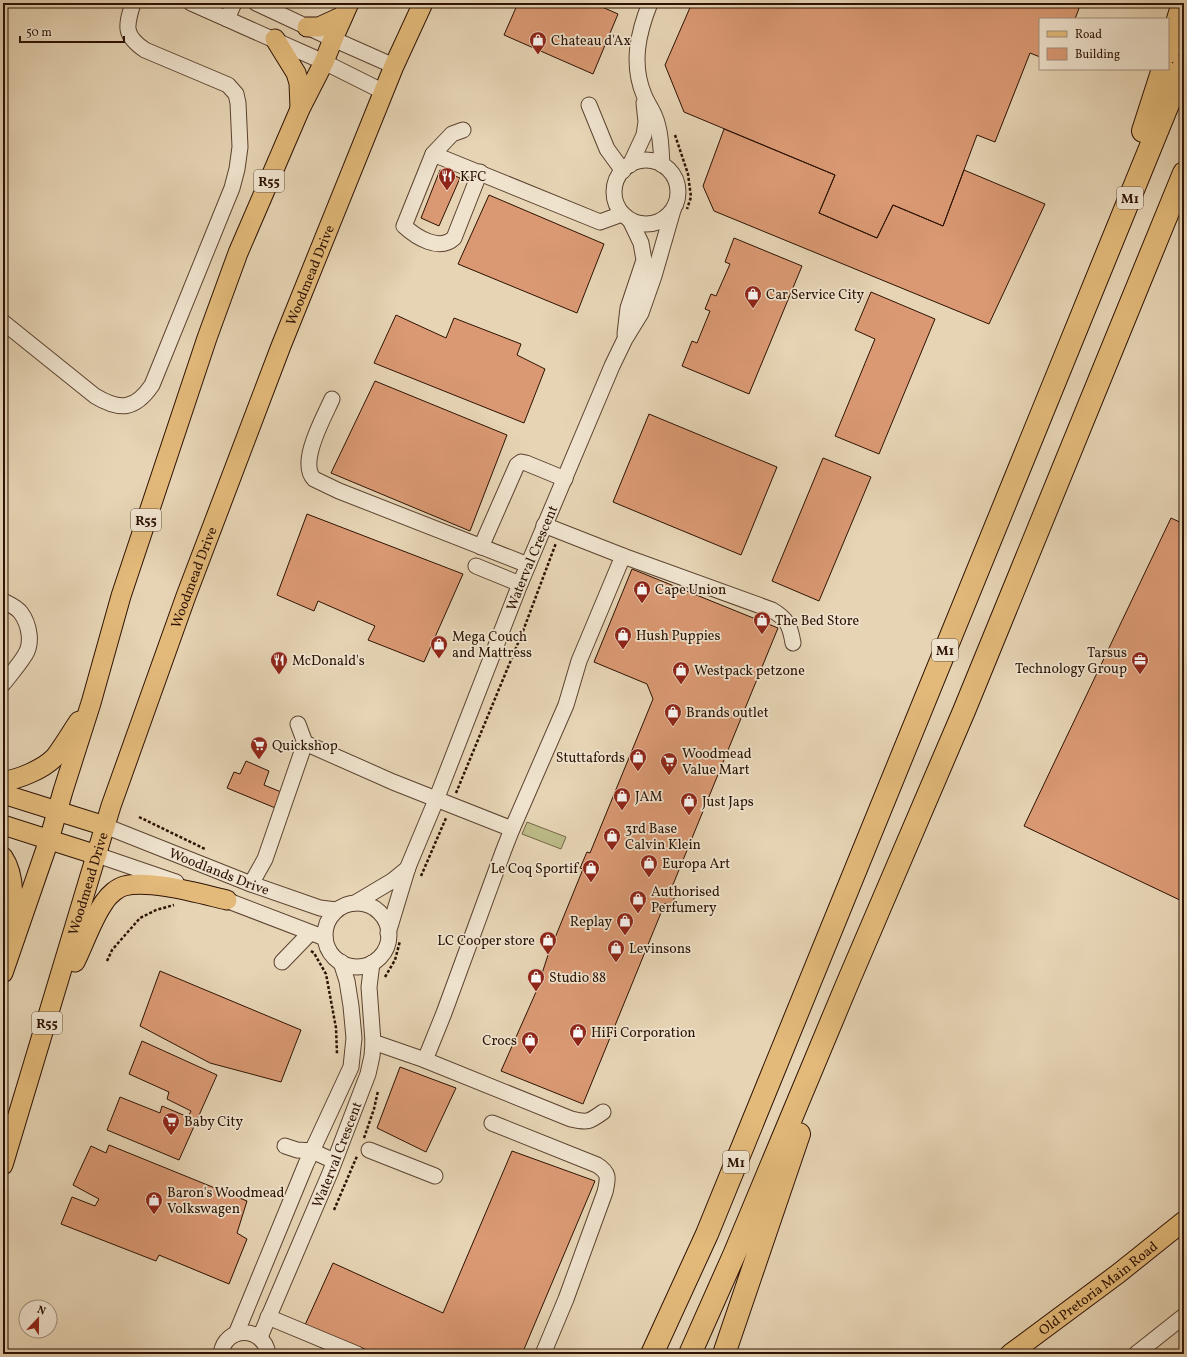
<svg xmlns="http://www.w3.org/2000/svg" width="1187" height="1357" viewBox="0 0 1187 1357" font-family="Vollkorn,serif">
<rect width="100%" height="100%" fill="#e6d4b4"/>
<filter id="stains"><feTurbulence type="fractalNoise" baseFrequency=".005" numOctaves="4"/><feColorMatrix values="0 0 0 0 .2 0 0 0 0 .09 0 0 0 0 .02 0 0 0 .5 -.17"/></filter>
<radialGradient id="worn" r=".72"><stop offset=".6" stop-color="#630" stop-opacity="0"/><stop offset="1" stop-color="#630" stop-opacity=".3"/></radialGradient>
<path fill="#bcbb88" stroke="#746646" d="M 527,822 L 566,837 L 561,849 L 522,834 Z"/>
<path fill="#da9973" stroke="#2d1203" d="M 518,3 L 593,3 L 618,14 L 593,74 L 504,35 Z
M 692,3 L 1081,3 L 1075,19 L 1040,19 L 1040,57 L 1030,53 L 995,142 L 977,135 L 943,226 L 893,205 L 877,238 L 819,213 L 835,175 L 684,112 L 665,65 Z
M 724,129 L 835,175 L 819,213 L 877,238 L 893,205 L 943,226 L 964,170 L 1045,204 L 989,324 L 714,211 L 703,186 Z
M 440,170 L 460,178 L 439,226 L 421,218 Z
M 489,195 L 604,244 L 577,313 L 458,264 Z
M 734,238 L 802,266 L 749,394 L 682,366 L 692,341 L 697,343 L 710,311 L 705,309 L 711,294 L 716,296 L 730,264 L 725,262 Z
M 871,292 L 935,319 L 879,454 L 835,436 L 875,339 L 855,330 Z
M 396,315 L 446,338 L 454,318 L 521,344 L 517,355 L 545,369 L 524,423 L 374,363 Z
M 375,381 L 507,435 L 470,531 L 331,473 Z
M 649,414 L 777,467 L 741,555 L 613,502 Z
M 823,458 L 871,477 L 819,601 L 772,581 Z
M 307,514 L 463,574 L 424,662 L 368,640 L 375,626 L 318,601 L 314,611 L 277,595 Z
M 1171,518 L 1184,524 L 1184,902 L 1024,826 Z
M 632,569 L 778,628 L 672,887 L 678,889 L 671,906 L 665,903 L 583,1104 L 501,1071 L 536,992 L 548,955 L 583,869 L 580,868 L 587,852 L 590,853 L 653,699 L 647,684 L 594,662 Z
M 246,761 L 269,771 L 264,785 L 291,796 L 285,812 L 227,788 L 234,772 L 240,774 Z
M 160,971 L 301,1030 L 281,1082 L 210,1063 L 140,1026 Z
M 142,1041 L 217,1075 L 179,1160 L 107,1130 L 120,1097 L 160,1113 L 162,1106 L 188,1117 L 191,1111 L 167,1099 L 169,1092 L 129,1074 Z
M 400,1067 L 456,1088 L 426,1152 L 377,1128 Z
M 109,1145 L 247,1201 L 237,1233 L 247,1239 L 229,1284 L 159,1255 L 156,1261 L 61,1224 L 72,1197 L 95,1206 L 99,1199 L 73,1185 L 91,1146 L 106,1153 Z
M 512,1151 L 595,1181 L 522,1354 L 377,1354 L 305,1325 L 333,1263 L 443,1313 Z"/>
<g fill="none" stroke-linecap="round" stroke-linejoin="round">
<g stroke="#5b422f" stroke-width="17">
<g id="minor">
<path d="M 191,3 L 324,62 L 384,92"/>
<path d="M 256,3 L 333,39 L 394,66"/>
<path d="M 650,3 C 638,33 631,64 644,95 C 647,103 652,109 655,117 C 661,132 661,149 662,165"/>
<path d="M 227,19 L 234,3"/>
<path d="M 589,105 L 607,149 L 623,171"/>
<path d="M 463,130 L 452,134 L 433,154 L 600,222 L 622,214"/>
<path d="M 433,154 L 404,226 C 416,237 439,252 454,238 L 480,172"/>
<circle cx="646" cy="192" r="32"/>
<path d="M 630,165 L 644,135 L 646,122 L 644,103"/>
<path d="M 3,322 L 95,396 C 120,411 135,410 152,385 L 232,188 L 237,169 L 240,147 L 238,103 L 236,94 L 228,85 L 145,50 C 123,35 126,26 133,3"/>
<path d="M 625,334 L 628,308 L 644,260 L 641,243 L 630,220"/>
<path d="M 332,399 C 324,417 298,463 314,479 L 339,491 L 528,565"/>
<path d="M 544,525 L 623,556 L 772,610 C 787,619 790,625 793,643"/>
<path d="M 481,547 L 517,465 L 521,462 L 526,463 L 565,479"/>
<path d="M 476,566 L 520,584"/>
<path d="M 3,601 C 9,604 17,607 21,613 C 29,624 33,643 25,655 C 19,665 10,675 3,684"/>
<path d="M 298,724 L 305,743 L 393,782 L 512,829 L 566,705 L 579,661 L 623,556"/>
<path id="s1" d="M 105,826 L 251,884 L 320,908 L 336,910"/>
<path d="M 97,855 L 176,882"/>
<path d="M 251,884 L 265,859 L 305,743"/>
<path d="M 218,897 L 325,938"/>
<path d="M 355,903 L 392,881 L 408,868"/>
<circle cx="357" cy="935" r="32"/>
<path id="s2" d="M 388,933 L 408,867 L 436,800 L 520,584 L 612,366 L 625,339 L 641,313 L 654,276 L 673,210"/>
<path d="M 282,962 L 310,933"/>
<path d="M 373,1042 L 425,1060 L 444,1013 L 503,852 L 512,829"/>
<path d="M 425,1060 L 571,1119 C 588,1123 589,1122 603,1112"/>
<path d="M 492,1123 L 597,1165 C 610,1173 608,1179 605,1192 L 566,1299 L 543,1354"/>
<path d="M 285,1146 L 297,1150 L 312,1151 L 334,1161"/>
<path d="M 369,1150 L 435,1176"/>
<path d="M 268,1317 L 357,1354"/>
<path d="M 236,1334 L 306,1164 L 351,1067 L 354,1038 L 351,1006 L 347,981 L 341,962"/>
<path id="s3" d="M 260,1337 L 330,1173 L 368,1074 L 372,1056 L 373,1042 L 369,987 L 372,963"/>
<path d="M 221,1354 C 225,1325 264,1326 268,1354"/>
<path d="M 1136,1354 L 1184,1316"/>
</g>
</g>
<g stroke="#2d1203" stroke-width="21">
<g id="major">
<path d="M 307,27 L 319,27 L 343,16"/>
<path d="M 275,39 L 296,73 L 299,83 L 300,108"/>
<path d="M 3,781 C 18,780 43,769 54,758 C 61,750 72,731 79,721"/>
<path d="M 3,794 L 105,826"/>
<path d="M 3,825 L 97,855"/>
<path d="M 3,857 C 16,876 14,908 9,929"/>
<path d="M 75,962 C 85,942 92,919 105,901 C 109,895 117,888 124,886 C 149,879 201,894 227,900"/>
<path d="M 3,973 L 49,840 L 63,791 L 91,703 L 121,596 L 207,338 L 238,253 L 300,109 L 324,62 L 333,39 L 349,3"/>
<path id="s4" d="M 3,1165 L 111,806 L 186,596 L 281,346 L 394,66 L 423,3"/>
<path id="s5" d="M 1010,1354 L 1119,1273 L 1184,1221"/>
</g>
</g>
<g stroke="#2d1203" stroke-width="24">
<path id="highway" d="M 1168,52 L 1183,3
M 1143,131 L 1163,69
M 652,1354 L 707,1234 L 1184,65
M 690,1354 L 734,1255 L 848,982 L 964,711 L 1184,173
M 724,1354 L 799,1134"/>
</g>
<path stroke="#2d1203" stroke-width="2.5" stroke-dasharray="3 2" stroke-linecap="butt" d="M 675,135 L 688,174 L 691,197 L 687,209
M 456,793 L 523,631 L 556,543
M 139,817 L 205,849
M 421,876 L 446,818
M 311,951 L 314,953 L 326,974 L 336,1028 L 337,1054
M 107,961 L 112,950 L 140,918 L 156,910 L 174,905
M 385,977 L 395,960 L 400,941
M 364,1138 L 374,1109 L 378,1091
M 334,1210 L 357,1156"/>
<use href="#minor" stroke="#efe3ce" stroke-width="15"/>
<use href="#major" stroke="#e3ba7a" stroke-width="19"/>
<use href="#highway" stroke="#e3ba7a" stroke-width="22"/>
</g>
<defs>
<g id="shop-pin" transform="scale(0.9)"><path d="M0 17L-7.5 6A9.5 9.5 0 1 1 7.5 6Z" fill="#8f2418" stroke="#efe3ce"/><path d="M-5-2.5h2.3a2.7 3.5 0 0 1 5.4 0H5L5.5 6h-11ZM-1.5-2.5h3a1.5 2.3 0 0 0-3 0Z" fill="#fff"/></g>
<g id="restaurant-pin" transform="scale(0.9)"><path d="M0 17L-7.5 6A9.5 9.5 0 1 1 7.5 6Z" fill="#8f2418" stroke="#efe3ce"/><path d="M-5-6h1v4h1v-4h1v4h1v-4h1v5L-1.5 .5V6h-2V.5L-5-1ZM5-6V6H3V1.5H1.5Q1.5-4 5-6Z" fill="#fff"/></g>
<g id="office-pin" transform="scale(0.9)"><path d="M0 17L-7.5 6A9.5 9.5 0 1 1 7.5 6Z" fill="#8f2418" stroke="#efe3ce"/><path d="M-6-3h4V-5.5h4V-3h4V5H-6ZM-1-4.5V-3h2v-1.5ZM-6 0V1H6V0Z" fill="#fff"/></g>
<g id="supermarket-pin" transform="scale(0.9)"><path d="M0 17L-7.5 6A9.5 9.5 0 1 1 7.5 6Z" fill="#8f2418" stroke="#efe3ce"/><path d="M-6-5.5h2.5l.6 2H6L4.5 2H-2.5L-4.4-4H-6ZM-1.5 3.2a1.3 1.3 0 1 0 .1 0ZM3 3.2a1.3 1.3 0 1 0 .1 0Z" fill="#fff"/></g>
</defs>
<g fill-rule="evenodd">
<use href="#shop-pin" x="538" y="40"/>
<use href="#restaurant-pin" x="447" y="176"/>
<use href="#shop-pin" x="753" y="294"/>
<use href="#shop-pin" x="642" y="589"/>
<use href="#shop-pin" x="762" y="620"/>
<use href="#shop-pin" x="623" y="635"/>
<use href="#shop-pin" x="439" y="644"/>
<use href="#restaurant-pin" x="279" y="660"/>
<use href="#office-pin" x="1140" y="660"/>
<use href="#shop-pin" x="681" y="670"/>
<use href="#shop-pin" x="673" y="712"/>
<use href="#supermarket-pin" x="259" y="745"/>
<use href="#shop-pin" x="638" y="757"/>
<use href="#supermarket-pin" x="669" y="761"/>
<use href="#shop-pin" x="622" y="796"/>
<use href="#shop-pin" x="689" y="801"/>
<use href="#shop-pin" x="612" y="836"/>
<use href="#shop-pin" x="649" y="863"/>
<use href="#shop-pin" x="591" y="868"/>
<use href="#shop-pin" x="638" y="899"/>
<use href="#shop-pin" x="625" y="921"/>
<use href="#shop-pin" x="548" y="940"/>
<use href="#shop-pin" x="616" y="948"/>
<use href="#shop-pin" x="536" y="977"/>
<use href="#shop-pin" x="578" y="1032"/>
<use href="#shop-pin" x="530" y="1040"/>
<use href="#supermarket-pin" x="171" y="1121"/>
<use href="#shop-pin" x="154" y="1200"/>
</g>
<g text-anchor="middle" stroke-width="3.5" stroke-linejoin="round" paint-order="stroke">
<g fill="#efe3ce" stroke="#675140" stroke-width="1">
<rect x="254" y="170" width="30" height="22" rx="3"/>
<rect x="1117" y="187" width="26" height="22" rx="3"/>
<rect x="131" y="509" width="30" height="22" rx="3"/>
<rect x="932" y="639" width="26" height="22" rx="3"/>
<rect x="32" y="1012" width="30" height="22" rx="3"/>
<rect x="723" y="1151" width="26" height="22" rx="3"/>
</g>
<g font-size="13" font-weight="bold" fill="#2d1203">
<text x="269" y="186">R55</text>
<text x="1130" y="203">M1</text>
<text x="146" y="525">R55</text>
<text x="945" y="655">M1</text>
<text x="47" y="1028">R55</text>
<text x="736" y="1167">M1</text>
</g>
<g font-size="14" fill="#2d1203" stroke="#efe3ce" text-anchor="start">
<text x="551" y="45">Chateau d'Ax</text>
<text x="460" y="181">KFC</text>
<text x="766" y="299">Car Service City</text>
<text x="655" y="594">Cape Union</text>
<text x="775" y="625">The Bed Store</text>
<text x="636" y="640">Hush Puppies</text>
<text x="452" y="641">Mega Couch<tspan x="452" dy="16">and Mattress</tspan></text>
<text x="1127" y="657" text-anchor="end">Tarsus<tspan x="1127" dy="16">Technology Group</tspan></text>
<text x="292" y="665">McDonald's</text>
<text x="694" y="675">Westpack petzone</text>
<text x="686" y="717">Brands outlet</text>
<text x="272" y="750">Quickshop</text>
<text x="682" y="758">Woodmead<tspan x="682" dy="16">Value Mart</tspan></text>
<text x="625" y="762" text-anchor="end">Stuttafords</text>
<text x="635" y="801">JAM</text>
<text x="702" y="806">Just Japs</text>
<text x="625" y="833">3rd Base<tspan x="625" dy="16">Calvin Klein</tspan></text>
<text x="662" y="868">Europa Art</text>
<text x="578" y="873" text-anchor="end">Le Coq Sportif</text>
<text x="651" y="896">Authorised<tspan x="651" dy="16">Perfumery</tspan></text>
<text x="612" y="926" text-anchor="end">Replay</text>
<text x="535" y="945" text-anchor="end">LC Cooper store</text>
<text x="629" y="953">Levinsons</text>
<text x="549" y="982">Studio 88</text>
<text x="591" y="1037">HiFi Corporation</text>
<text x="517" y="1045" text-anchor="end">Crocs</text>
<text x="184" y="1126">Baby City</text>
<text x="167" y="1197">Baron's Woodmead<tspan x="167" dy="16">Volkswagen</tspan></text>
</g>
<g font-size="14" fill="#2d1203" stroke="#efe3ce">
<text dy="5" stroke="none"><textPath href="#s4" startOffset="942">Woodmead Drive</textPath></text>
<text dy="5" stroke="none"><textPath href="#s2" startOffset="402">Waterval Crescent</textPath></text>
<text dy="5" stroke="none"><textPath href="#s4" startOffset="618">Woodmead Drive</textPath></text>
<text dy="5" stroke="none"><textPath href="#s1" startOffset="123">Woodlands Drive</textPath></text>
<text dy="5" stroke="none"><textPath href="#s4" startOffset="294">Woodmead Drive</textPath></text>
<text dy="5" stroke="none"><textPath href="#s3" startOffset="198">Waterval Crescent</textPath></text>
<text dy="5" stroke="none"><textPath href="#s5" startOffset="110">Old Pretoria Main Road</textPath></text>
</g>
</g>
<rect width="1187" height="1357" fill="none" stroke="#e6d4b4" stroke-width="16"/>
<rect x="4" y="4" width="1179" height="1349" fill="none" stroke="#2d1203" stroke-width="2"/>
<rect x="8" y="8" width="1171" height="1341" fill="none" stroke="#2d1203"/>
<rect x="1039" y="18" width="130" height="52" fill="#efe3ce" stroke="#a18f7d"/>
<rect x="1047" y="31" width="20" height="6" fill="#e3ba7a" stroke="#a18f7d"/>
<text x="1075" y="38" font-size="12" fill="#2d1203">Road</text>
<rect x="1047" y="48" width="20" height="12" fill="#da9973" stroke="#a18f7d"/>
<text x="1075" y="58" font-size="12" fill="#2d1203">Building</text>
<g transform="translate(38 1319) rotate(22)"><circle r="19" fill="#efe3ce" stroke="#a18f7d"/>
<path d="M0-3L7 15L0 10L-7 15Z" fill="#8f2418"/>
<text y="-6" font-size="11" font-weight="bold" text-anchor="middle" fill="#2d1203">N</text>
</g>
<path d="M20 36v6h104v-6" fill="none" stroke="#2d1203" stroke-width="2"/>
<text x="26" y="36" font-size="12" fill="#2d1203" stroke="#efe3ce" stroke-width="3" paint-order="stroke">50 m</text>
<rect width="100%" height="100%" filter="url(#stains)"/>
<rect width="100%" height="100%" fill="url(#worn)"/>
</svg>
